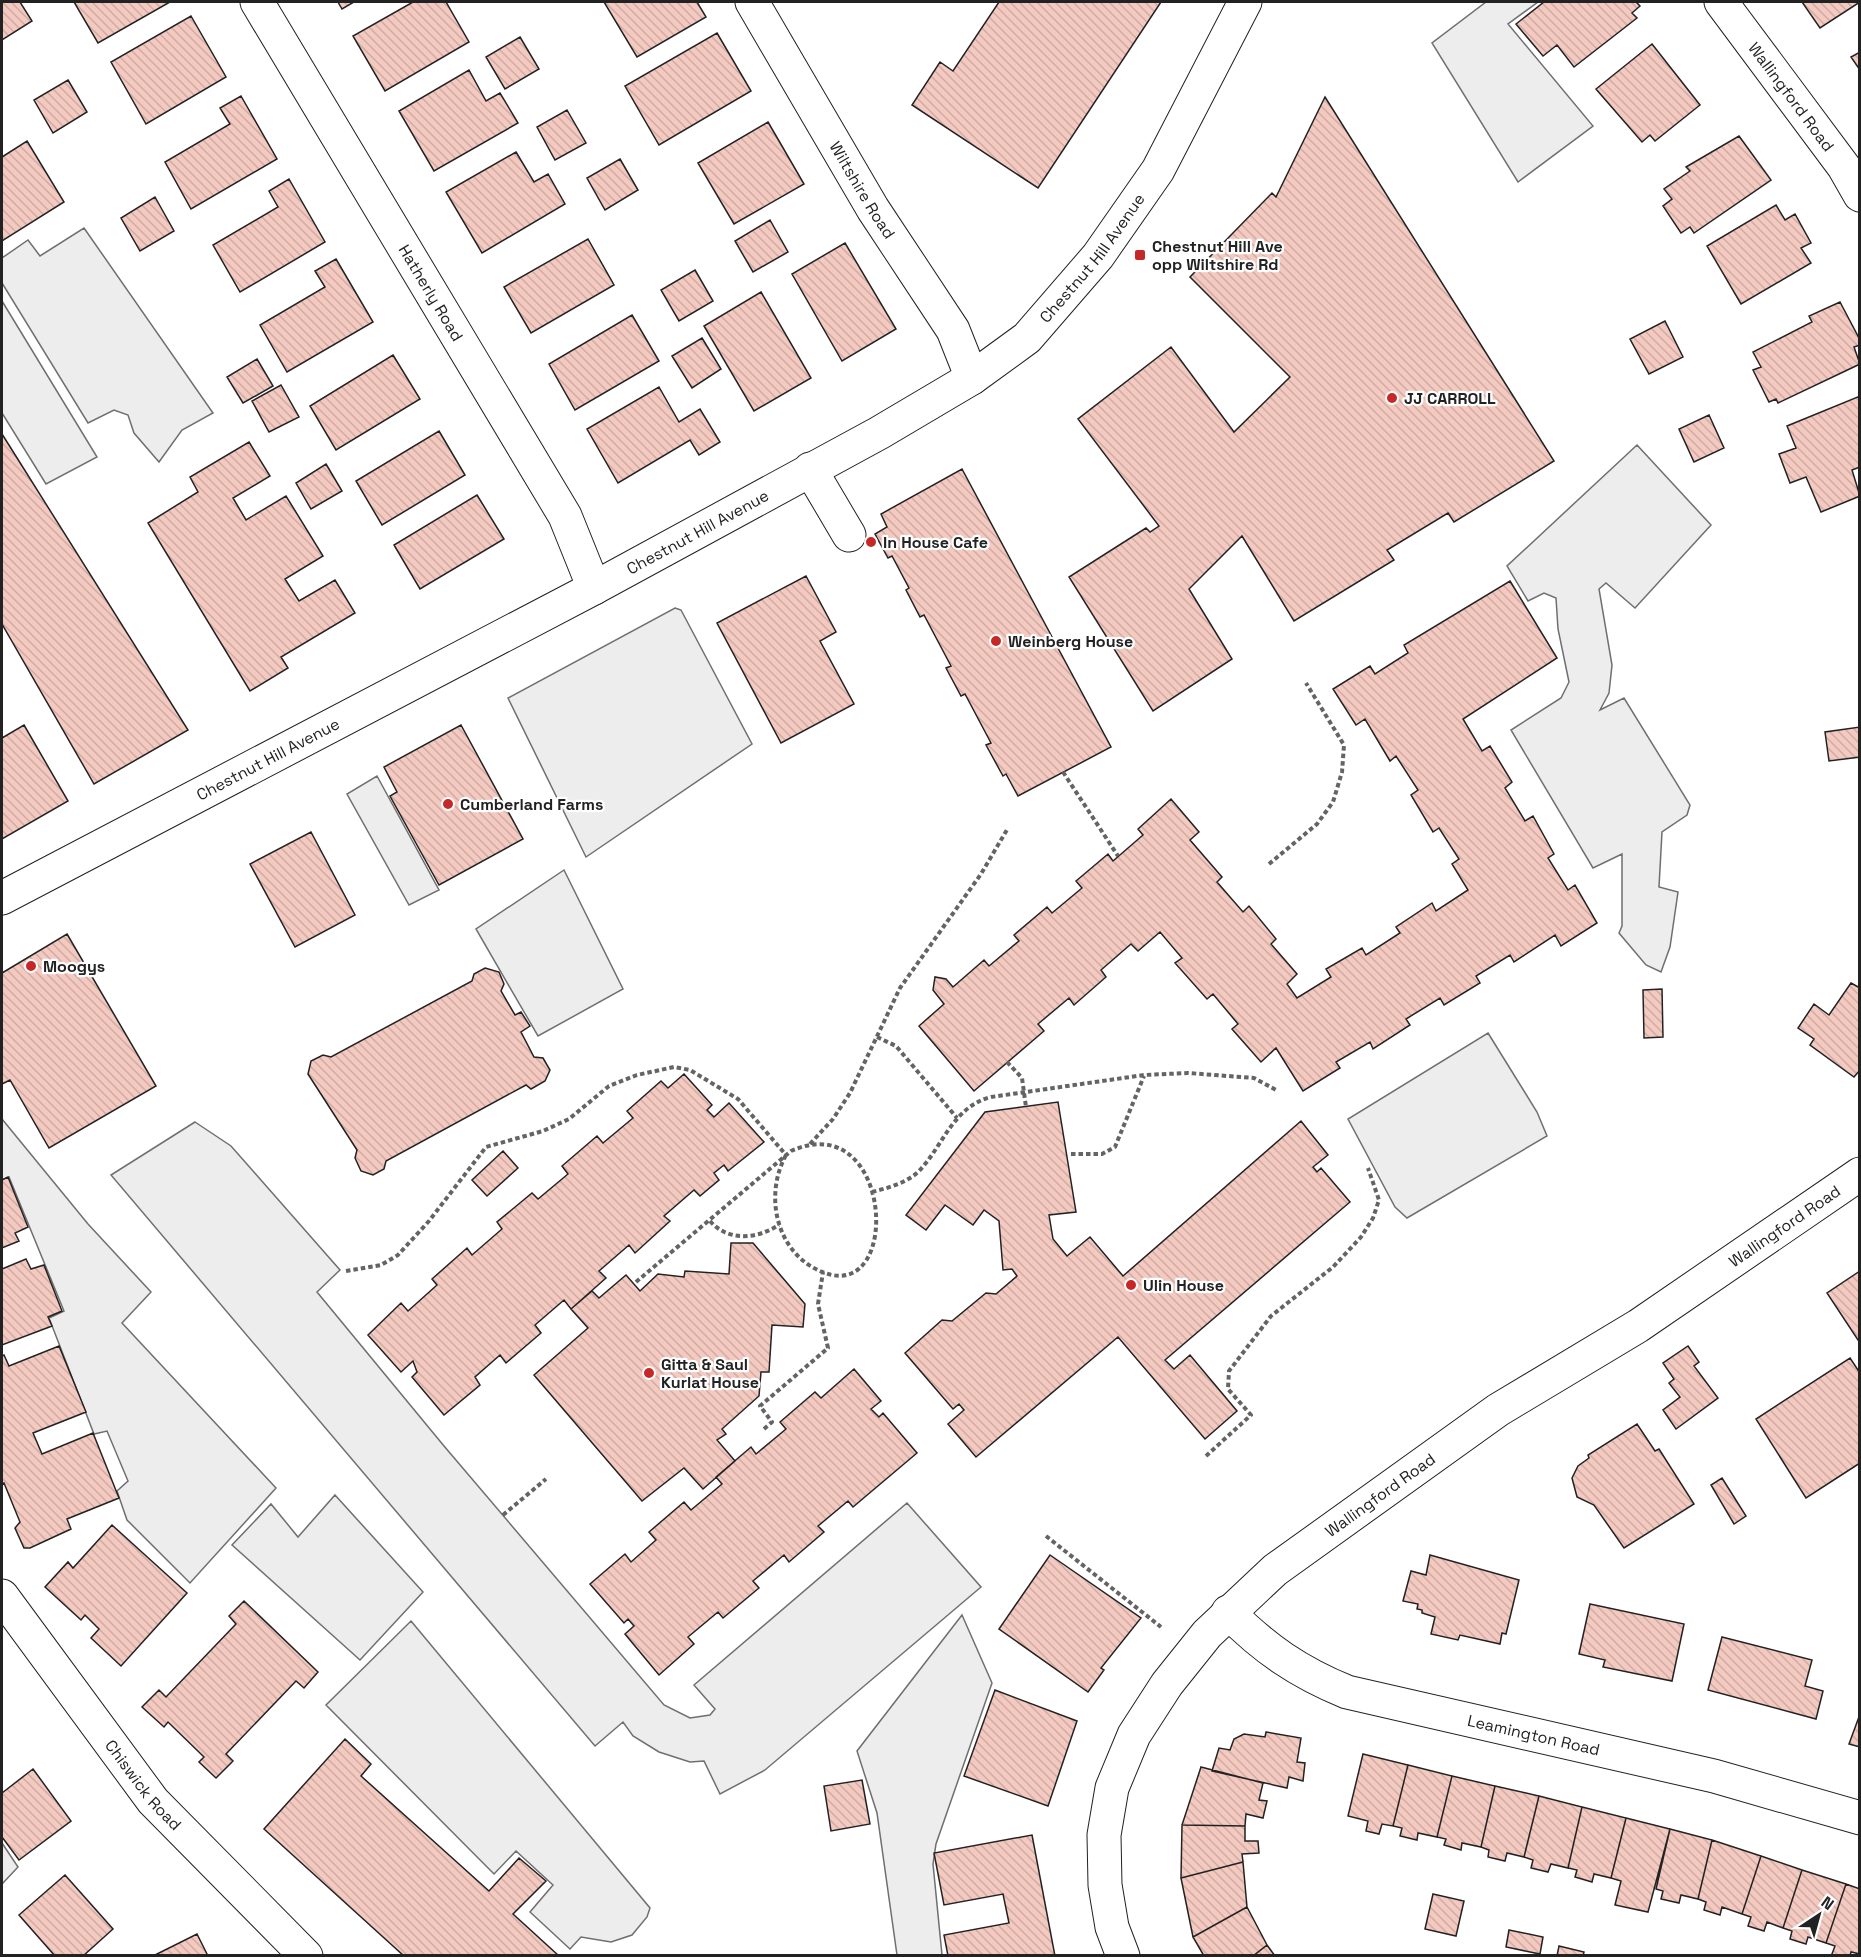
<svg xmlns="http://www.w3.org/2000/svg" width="1861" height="1957" viewBox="0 0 1861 1957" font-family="'Space Grotesk',sans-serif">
<defs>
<pattern id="building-back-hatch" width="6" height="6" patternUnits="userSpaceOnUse" patternTransform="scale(1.5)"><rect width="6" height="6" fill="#f3c9c0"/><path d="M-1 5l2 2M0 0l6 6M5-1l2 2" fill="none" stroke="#d0aca5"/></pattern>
</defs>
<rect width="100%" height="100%" fill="#fff"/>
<path fill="#ededed" stroke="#6f6f6f" stroke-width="1.5" d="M 1486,2 L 1538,2 L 1508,24 L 1593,126 L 1518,182 L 1432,43 Z
M 84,228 L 213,413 L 182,430 L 159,462 L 134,433 L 128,415 L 114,410 L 88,423 L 2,283 L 2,258 L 28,240 L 40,256 Z
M 2,301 L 97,457 L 46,484 L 2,413 Z
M 1637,445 L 1711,525 L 1635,608 L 1606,583 L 1599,589 L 1612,665 L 1609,693 L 1600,710 L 1624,698 L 1690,805 L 1687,815 L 1662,832 L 1659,887 L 1678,892 L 1670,947 L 1661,972 L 1646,965 L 1619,933 L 1622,926 L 1622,854 L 1593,868 L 1511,730 L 1561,698 L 1569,682 L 1558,629 L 1556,598 L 1544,593 L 1528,601 L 1507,566 Z
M 675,608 L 681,610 L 752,744 L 586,857 L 508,698 Z
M 377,776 L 439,890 L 409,905 L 347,794 Z
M 564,870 L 623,989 L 538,1036 L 476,929 Z
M 1488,1033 L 1537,1112 L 1547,1136 L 1407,1218 L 1395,1207 L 1348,1119 Z
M 2,1119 L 88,1224 L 151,1292 L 122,1323 L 276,1488 L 190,1583 L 127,1520 L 117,1491 L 128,1481 L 107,1431 L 94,1434 L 49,1318 L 64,1311 L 9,1177 L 2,1180 Z
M 195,1122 L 231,1146 L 340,1270 L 317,1292 L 444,1446 L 664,1705 L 690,1718 L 710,1715 L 715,1709 L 694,1685 L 907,1503 L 981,1587 L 765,1770 L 720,1794 L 704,1761 L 690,1762 L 659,1752 L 633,1736 L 623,1722 L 595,1746 L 111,1175 Z
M 335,1495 L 423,1592 L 360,1660 L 232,1545 L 271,1504 L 298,1537 Z
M 962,1615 L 992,1683 L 936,1844 L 933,1864 L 942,1955 L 897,1955 L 877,1813 L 857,1751 Z
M 411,1621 L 650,1908 L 647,1917 L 632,1935 L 611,1942 L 581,1937 L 570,1949 L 530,1912 L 553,1885 L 516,1851 L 494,1874 L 326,1705 Z
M 2,1843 L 18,1867 L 2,1884 Z"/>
<path fill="url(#building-back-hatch)" stroke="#222" stroke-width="1.5" d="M 2,2 L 20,2 L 32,21 L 2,40 Z
M 74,2 L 170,2 L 98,43 Z
M 338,2 L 354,2 L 342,9 Z
M 413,2 L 446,2 L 469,42 L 385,91 L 353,36 Z
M 604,2 L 697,2 L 706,17 L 637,57 Z
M 999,2 L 1161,2 L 1038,188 L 912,105 L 940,62 L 953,71 Z
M 1544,2 L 1636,2 L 1640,6 L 1632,13 L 1637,18 L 1574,67 L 1557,45 L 1543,56 L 1516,24 Z
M 1802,2 L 1860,2 L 1820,28 Z
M 191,16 L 226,77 L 146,124 L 111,62 Z
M 717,33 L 751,91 L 659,145 L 625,86 Z
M 520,37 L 539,69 L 505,89 L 486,57 Z
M 1652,44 L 1700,105 L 1655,141 L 1650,135 L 1642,142 L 1596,89 Z
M 1860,52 L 1860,70 L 1851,57 Z
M 469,70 L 486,101 L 500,93 L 518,123 L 434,171 L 399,111 Z
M 68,80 L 87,112 L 53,133 L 34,100 Z
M 241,96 L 277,159 L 191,209 L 165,162 L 230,124 L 220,108 Z
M 1325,97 L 1554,461 L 1454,522 L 1448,513 L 1387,550 L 1394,560 L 1294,621 L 1242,536 L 1189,589 L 1232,659 L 1153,711 L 1069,577 L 1146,528 L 1150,532 L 1159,526 L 1078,419 L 1171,347 L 1234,432 L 1290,377 L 1190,277 L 1272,193 L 1276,197 Z
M 567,110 L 586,143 L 555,160 L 537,127 Z
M 768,122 L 804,184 L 734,224 L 698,163 Z
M 1739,136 L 1771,180 L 1694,233 L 1690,227 L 1681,233 L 1663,206 L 1672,199 L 1664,189 L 1690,171 L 1686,167 Z
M 27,141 L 64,202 L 2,241 L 2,157 Z
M 516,152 L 534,182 L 548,174 L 565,204 L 482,253 L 446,192 Z
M 620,159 L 638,190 L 605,210 L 587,178 Z
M 289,179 L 325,242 L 240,292 L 213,245 L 278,207 L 269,191 Z
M 155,197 L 174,231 L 140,251 L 121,218 Z
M 1776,205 L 1785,220 L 1795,214 L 1811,243 L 1801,248 L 1811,263 L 1741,304 L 1707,246 Z
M 770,220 L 788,252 L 753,272 L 735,241 Z
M 588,239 L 614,285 L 531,333 L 504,287 Z
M 845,243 L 896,329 L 842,361 L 792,274 Z
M 336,259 L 373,322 L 287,372 L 260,325 L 325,287 L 315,271 Z
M 695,270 L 713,301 L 679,321 L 661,290 Z
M 761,292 L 811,378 L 754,411 L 704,326 Z
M 1840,302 L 1860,340 L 1860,345 L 1854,347 L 1860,364 L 1778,403 L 1776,399 L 1769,402 L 1753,370 L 1761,367 L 1753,352 L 1812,322 L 1809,316 Z
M 632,315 L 659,361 L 575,410 L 549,364 Z
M 1665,321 L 1683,357 L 1649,374 L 1630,339 Z
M 702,338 L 721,369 L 692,388 L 672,356 Z
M 393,355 L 420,399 L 336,450 L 310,406 Z
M 257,359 L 273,386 L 243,403 L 227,377 Z
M 281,385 L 299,417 L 269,432 L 252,401 Z
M 659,387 L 679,422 L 700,409 L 720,442 L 699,455 L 690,440 L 618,483 L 587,429 Z
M 1860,396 L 1860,467 L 1852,470 L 1860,496 L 1821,512 L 1806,477 L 1790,483 L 1779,454 L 1796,448 L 1787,426 Z
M 1709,415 L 1724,448 L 1694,462 L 1679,429 Z
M 439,431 L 465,475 L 382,525 L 356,481 Z
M 2,434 L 188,730 L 94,784 L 2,624 Z
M 249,442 L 270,476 L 233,498 L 246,520 L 286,496 L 323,556 L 285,579 L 299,601 L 335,580 L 355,613 L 281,657 L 288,668 L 250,691 L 148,523 L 198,492 L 190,477 Z
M 326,464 L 342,491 L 311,509 L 296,483 Z
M 962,469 L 1111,747 L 1018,796 L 1006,774 L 1003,776 L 986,745 L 991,743 L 965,694 L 961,696 L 946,668 L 951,666 L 924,615 L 920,617 L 906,590 L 909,588 L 892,556 L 888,558 L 875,534 L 887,527 L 881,514 Z
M 477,495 L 504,539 L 420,589 L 394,545 Z
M 806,576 L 836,632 L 820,641 L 854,704 L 781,743 L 717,623 Z
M 1510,581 L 1557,658 L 1463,719 L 1482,751 L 1490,746 L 1512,782 L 1505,788 L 1525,821 L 1533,816 L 1554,854 L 1548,858 L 1568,890 L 1575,885 L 1597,923 L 1561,946 L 1555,935 L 1514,962 L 1510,955 L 1476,976 L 1480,983 L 1444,1005 L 1440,998 L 1406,1019 L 1410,1025 L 1373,1049 L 1370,1042 L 1336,1062 L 1340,1068 L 1303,1091 L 1276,1048 L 1261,1062 L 1232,1029 L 1238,1024 L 1213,994 L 1207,999 L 1175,963 L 1182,958 L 1160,932 L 1138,951 L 1131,944 L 1101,970 L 1106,977 L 1074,1005 L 1069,998 L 1038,1024 L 1044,1031 L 974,1091 L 919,1026 L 944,1004 L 933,990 L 935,977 L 946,979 L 953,987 L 984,960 L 989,966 L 1019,941 L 1014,935 L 1047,907 L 1052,913 L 1082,888 L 1076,881 L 1108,854 L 1113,861 L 1143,835 L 1138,829 L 1171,799 L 1199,832 L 1190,840 L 1222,877 L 1217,882 L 1243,912 L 1249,906 L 1276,939 L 1271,944 L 1297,974 L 1287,984 L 1297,998 L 1331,977 L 1326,969 L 1362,948 L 1366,955 L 1400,933 L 1396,927 L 1432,903 L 1436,911 L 1468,890 L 1452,864 L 1459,859 L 1439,828 L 1433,832 L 1411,795 L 1418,790 L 1396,756 L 1390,761 L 1365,719 L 1356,725 L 1333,689 L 1370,666 L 1375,674 L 1408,653 L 1404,645 Z
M 24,725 L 68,801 L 2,839 L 2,738 Z
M 461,725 L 523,839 L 439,885 L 390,796 L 397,792 L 384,767 Z
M 1860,727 L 1860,757 L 1829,761 L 1825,732 Z
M 311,832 L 355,915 L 295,947 L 250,864 Z
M 67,934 L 156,1086 L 49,1148 L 10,1080 L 2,1084 L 2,973 Z
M 485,968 L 499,972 L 504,984 L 501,991 L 515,1015 L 521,1012 L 530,1026 L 521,1032 L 534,1057 L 543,1058 L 550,1070 L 545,1081 L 531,1089 L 526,1085 L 386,1161 L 384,1169 L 373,1175 L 361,1171 L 355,1158 L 357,1150 L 308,1074 L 311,1061 L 323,1055 L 331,1057 L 472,981 L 474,974 Z
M 1851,983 L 1860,988 L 1860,1070 L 1854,1077 L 1810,1045 L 1814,1039 L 1798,1028 L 1814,1004 L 1829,1015 Z
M 1662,989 L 1663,1037 L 1644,1038 L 1643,990 Z
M 684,1074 L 712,1105 L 707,1110 L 714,1117 L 729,1103 L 764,1142 L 728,1171 L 724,1165 L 714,1173 L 719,1180 L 700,1196 L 694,1190 L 664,1216 L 670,1221 L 635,1253 L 629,1245 L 599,1271 L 606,1278 L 571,1309 L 564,1300 L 535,1325 L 541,1333 L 506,1363 L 500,1355 L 475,1377 L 480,1385 L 444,1415 L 412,1377 L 417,1372 L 413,1361 L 401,1372 L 368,1335 L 401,1303 L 408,1311 L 437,1285 L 432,1279 L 467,1248 L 472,1255 L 502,1229 L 497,1222 L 532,1193 L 538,1199 L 568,1174 L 562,1166 L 597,1136 L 603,1143 L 633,1118 L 627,1111 L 661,1081 L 668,1088 Z
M 1058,1102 L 1076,1212 L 1049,1215 L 1053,1239 L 1067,1256 L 1090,1237 L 1123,1276 L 1301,1121 L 1328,1155 L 1313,1167 L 1317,1172 L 1321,1168 L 1350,1202 L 1165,1360 L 1174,1369 L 1190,1355 L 1237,1411 L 1205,1439 L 1118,1337 L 976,1457 L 948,1424 L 964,1410 L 959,1404 L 953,1409 L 905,1353 L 942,1320 L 952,1321 L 986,1293 L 996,1294 L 1017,1276 L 1012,1269 L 1003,1270 L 999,1221 L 984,1210 L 973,1225 L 945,1205 L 926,1230 L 906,1215 L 985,1112 Z
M 503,1151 L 518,1168 L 487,1196 L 472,1180 Z
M 8,1177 L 28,1227 L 15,1233 L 19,1241 L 2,1248 L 2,1180 Z
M 731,1243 L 753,1243 L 805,1304 L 803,1327 L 772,1325 L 769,1372 L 761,1372 L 759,1396 L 722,1429 L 726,1434 L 717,1440 L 735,1461 L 703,1489 L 684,1468 L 642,1501 L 534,1375 L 588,1328 L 571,1309 L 592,1291 L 599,1298 L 626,1275 L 640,1291 L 658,1274 L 684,1277 L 685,1271 L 729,1274 Z
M 26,1259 L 31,1269 L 44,1265 L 62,1311 L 48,1317 L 52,1326 L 2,1345 L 2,1269 Z
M 1860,1271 L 1860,1343 L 1827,1293 Z
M 59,1346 L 86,1412 L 33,1433 L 42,1454 L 93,1433 L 119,1498 L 67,1519 L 71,1529 L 30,1548 L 24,1548 L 15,1528 L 20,1522 L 4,1483 L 2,1484 L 2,1356 L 4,1355 L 9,1366 Z
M 1688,1346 L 1699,1362 L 1694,1366 L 1718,1398 L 1676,1429 L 1663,1410 L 1680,1397 L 1669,1383 L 1674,1379 L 1663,1363 Z
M 1850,1358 L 1860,1373 L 1860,1463 L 1806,1498 L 1756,1419 Z
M 854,1369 L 881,1401 L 871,1409 L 879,1417 L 883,1413 L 917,1453 L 853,1507 L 848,1501 L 818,1526 L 824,1532 L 789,1562 L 784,1555 L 753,1581 L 759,1588 L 723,1618 L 718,1612 L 688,1637 L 694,1644 L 659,1675 L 625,1634 L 634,1626 L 628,1619 L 624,1623 L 590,1584 L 625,1554 L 631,1562 L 656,1540 L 649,1532 L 684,1502 L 691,1510 L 722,1484 L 716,1477 L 751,1447 L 756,1454 L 786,1429 L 780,1422 L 815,1392 L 821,1398 Z
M 1637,1424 L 1655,1451 L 1659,1449 L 1694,1504 L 1624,1548 L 1594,1505 L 1577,1497 L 1572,1478 L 1578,1466 L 1589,1458 L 1588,1455 Z
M 1722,1478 L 1746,1516 L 1734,1524 L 1711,1485 Z
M 112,1525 L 187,1593 L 121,1666 L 91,1638 L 99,1629 L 85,1615 L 81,1620 L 45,1587 L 68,1562 L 73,1568 Z
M 1050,1555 L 1141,1618 L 1101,1668 L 1104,1670 L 1088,1692 L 999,1629 Z
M 1430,1555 L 1519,1580 L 1506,1634 L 1502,1633 L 1500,1644 L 1460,1635 L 1458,1640 L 1431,1634 L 1435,1617 L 1422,1613 L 1422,1610 L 1417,1609 L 1418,1604 L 1403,1601 L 1411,1571 L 1426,1575 Z
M 244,1601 L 318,1672 L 304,1688 L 296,1681 L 226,1754 L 233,1761 L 216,1778 L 199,1762 L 204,1757 L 168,1722 L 164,1727 L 142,1707 L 159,1690 L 166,1697 L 236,1624 L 229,1616 Z
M 1590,1604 L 1684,1624 L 1672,1681 L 1603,1667 L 1605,1660 L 1579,1654 Z
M 1722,1637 L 1812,1660 L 1805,1686 L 1823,1691 L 1816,1719 L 1708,1690 Z
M 995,1690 L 1077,1721 L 1048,1806 L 964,1776 Z
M 1860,1714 L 1860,1747 L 1849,1744 Z
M 1266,1732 L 1301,1738 L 1297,1762 L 1305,1763 L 1303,1781 L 1289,1777 L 1287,1788 L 1212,1771 L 1219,1748 L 1230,1750 L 1234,1739 L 1244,1734 L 1265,1737 Z
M 345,1739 L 371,1764 L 361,1776 L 489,1891 L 519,1858 L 546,1881 L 513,1914 L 559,1956 L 404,1956 L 264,1829 Z
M 1363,1754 L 1408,1765 L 1393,1826 L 1382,1824 L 1379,1834 L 1366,1831 L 1368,1821 L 1348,1816 Z
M 1408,1765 L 1452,1776 L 1437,1837 L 1418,1833 L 1417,1840 L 1400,1836 L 1402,1828 L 1393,1826 Z
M 1201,1767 L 1263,1783 L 1259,1800 L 1267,1801 L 1263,1818 L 1246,1814 L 1245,1826 L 1182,1825 Z
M 33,1769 L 71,1821 L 19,1860 L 2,1837 L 2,1793 Z
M 1452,1776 L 1495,1786 L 1481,1847 L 1462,1843 L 1461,1850 L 1444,1845 L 1446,1839 L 1437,1837 Z
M 862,1780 L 870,1824 L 831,1831 L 824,1786 Z
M 1495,1786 L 1539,1796 L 1524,1857 L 1507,1853 L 1505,1861 L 1488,1857 L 1489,1850 L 1481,1847 Z
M 1539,1796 L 1582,1807 L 1568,1868 L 1551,1864 L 1548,1872 L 1531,1868 L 1533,1860 L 1524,1857 Z
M 1582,1807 L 1626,1818 L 1611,1878 L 1594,1874 L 1592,1882 L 1575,1877 L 1577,1870 L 1568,1868 Z
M 1626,1818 L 1670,1829 L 1648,1912 L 1615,1905 L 1621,1881 L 1611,1878 Z
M 1182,1825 L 1245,1826 L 1245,1841 L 1258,1841 L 1259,1853 L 1242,1854 L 1243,1862 L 1181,1878 Z
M 1670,1829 L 1712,1840 L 1698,1899 L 1681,1895 L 1679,1903 L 1661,1899 L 1663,1891 L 1656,1889 Z
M 1032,1835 L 1055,1956 L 948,1956 L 944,1935 L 1009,1923 L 1003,1894 L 944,1905 L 934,1853 Z
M 1712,1840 L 1761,1856 L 1742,1914 L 1722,1907 L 1720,1915 L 1704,1910 L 1706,1902 L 1698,1899 Z
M 1761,1856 L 1802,1870 L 1783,1928 L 1767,1922 L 1764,1931 L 1748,1926 L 1751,1917 L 1742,1914 Z
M 1243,1862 L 1247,1907 L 1193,1937 L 1181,1878 Z
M 1802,1870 L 1846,1884 L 1826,1943 L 1808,1937 L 1806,1944 L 1790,1939 L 1792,1931 L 1783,1928 Z
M 65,1875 L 113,1929 L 83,1956 L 55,1956 L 19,1915 Z
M 1846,1884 L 1860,1889 L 1860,1954 L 1851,1952 L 1850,1956 L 1836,1956 L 1832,1954 L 1835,1946 L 1826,1943 Z
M 1433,1894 L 1464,1901 L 1456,1936 L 1425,1929 Z
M 1247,1907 L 1267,1945 L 1253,1956 L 1204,1956 L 1193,1937 Z
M 1509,1930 L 1543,1937 L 1540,1954 L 1506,1947 Z
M 197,1934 L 208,1956 L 153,1956 Z
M 1267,1945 L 1275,1956 L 1253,1956 Z
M 1559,1946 L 1584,1952 L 1583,1956 L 1557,1956 Z"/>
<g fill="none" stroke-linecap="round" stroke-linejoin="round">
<g stroke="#222" stroke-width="35">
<g id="minor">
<path id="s1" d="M 257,2 L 565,516 L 594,588"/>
<path id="s2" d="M 752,2 L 873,209 L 953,330 L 972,378"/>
<path id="s3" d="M 1721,2 L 1844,167 L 1860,195"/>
<path d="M 810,469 L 849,535"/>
<path id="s4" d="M 2,1596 L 153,1801 L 306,1956"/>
<path id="s5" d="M 1228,1612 C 1265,1649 1298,1672 1347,1692 L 1714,1776 L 1860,1818"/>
<path id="s6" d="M 1123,1956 L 1112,1927 L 1105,1885 L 1104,1835 L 1112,1788 L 1134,1735 L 1167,1684 L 1207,1634 L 1275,1570 L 1498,1410 L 1638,1326 L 1860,1174"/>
</g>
</g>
<g stroke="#222" stroke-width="35">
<g id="major">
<path id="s7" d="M 2,898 L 594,588 L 879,433 L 972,378 L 1027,338 L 1098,256 L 1158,170 L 1245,2"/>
</g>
</g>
<path stroke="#646464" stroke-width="4" stroke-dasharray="4.5 3" stroke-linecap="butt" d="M 1063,772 L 1118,856
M 1269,864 L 1317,824 L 1333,802 L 1342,772 L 1344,745 L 1306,683
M 877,1037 L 896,1046 L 957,1118
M 810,1144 L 833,1119 L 850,1093 L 900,988 L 981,874 L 1008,828
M 1071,1154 L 1102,1154 L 1115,1147 L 1144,1076
M 872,1192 C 888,1188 906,1183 918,1172 C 943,1147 952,1107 991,1097 L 1144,1075 L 1188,1073 L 1254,1078 L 1278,1091
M 710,1221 C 728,1242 757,1239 779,1225
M 346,1271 L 381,1265 L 398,1255 L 429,1221 L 486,1147 L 543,1131 L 569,1119 L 609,1086 L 637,1075 L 674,1067 L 690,1070 L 738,1099 L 786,1155
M 636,1282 L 791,1151 C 892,1106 903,1301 825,1273 C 777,1256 763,1197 786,1155
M 764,1429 L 772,1422 L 760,1406 L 828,1348 L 818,1304 L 823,1272
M 1206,1456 L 1251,1415 L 1228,1389 L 1229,1371 L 1271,1316 L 1333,1267 L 1361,1237 L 1373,1218 L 1379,1200 L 1368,1168
M 503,1515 L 546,1479
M 1046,1536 L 1161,1627"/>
<use href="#minor" stroke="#fff" stroke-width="33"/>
<use href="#major" stroke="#fff" stroke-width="33"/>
<path stroke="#646464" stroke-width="4" stroke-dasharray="4.5 3" stroke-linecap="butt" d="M 1007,1062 L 1022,1078 L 1026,1107"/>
</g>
<g fill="#c62828" stroke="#fff" stroke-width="2">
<rect x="1134" y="249" width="12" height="12" rx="3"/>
<circle cx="1392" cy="398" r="6"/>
<circle cx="871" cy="542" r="6"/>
<circle cx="996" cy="641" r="6"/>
<circle cx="448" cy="804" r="6"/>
<circle cx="31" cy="966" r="6"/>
<circle cx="1131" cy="1285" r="6"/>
<circle cx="649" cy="1373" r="6"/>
</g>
<g text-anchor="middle" stroke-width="4.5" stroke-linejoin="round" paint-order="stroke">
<g font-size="16" fill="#222" stroke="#fff">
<text dy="6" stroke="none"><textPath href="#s3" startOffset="118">Wallingford Road</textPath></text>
<text dy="6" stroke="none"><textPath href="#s2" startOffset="218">Wiltshire Road</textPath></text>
<text dy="6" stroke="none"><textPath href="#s7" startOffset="1272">Chestnut Hill Avenue</textPath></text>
<text dy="6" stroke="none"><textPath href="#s1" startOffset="339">Hatherly Road</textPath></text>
<text dy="6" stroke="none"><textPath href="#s7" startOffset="786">Chestnut Hill Avenue</textPath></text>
<text dy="6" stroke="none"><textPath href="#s7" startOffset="300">Chestnut Hill Avenue</textPath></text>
<text dy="6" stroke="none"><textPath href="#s6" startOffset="1062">Wallingford Road</textPath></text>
<text dy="6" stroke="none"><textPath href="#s6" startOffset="576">Wallingford Road</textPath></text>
<text dy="6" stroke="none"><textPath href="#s5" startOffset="336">Leamington Road</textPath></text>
<text dy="6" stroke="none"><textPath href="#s4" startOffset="236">Chiswick Road</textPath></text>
</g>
<g font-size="16" font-weight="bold" fill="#222" stroke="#fff" text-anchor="start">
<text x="1152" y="252">Chestnut Hill Ave<tspan x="1152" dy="18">opp Wiltshire Rd</tspan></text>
<text x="1404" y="404">JJ CARROLL</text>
<text x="883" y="548">In House Cafe</text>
<text x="1008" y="647">Weinberg House</text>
<text x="460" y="810">Cumberland Farms</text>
<text x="43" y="972">Moogys</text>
<text x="1143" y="1291">Ulin House</text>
<text x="661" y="1370">Gitta &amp; Saul<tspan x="661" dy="18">Kurlat House</tspan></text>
</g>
</g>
<rect width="1861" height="1957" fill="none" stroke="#222222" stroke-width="6"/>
<g transform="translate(1819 1915) rotate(36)" stroke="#ffffff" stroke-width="4.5" paint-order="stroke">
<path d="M0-4.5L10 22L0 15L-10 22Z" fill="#222222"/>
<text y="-9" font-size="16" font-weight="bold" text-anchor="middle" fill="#222222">N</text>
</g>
</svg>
